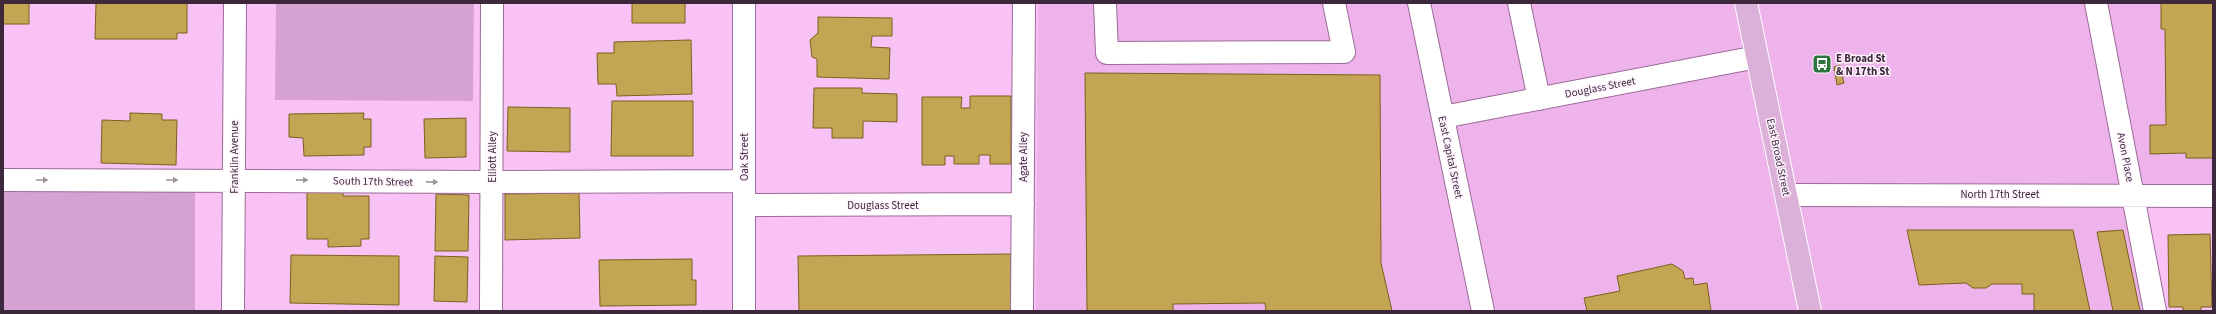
<svg xmlns="http://www.w3.org/2000/svg" width="2216" height="314" viewBox="0 0 2216 314" font-family="'Source Sans 3',sans-serif">
<rect width="100%" height="100%" fill="#f8c2f4"/>
<path fill="#eeb3ea" d="M 1038,3 L 2213,3 L 2213,190 L 2135,193 L 2160,311 L 1036,311 Z"/>
<path fill="#d6a2d2" d="M 276,3 L 474,3 L 473,101 L 275,100 Z
M 4,192 L 195,192 L 195,311 L 4,311 Z"/>
<path fill="#c4a553" stroke="#79611e" d="M 3,3 L 29,3 L 29,24 L 3,24 Z
M 96,3 L 187,3 L 187,33 L 177,33 L 177,39 L 95,39 Z
M 632,3 L 687,3 L 685,3 L 685,23 L 632,23 Z
M 2161,3 L 2213,3 L 2213,158 L 2186,158 L 2186,153 L 2150,154 L 2150,125 L 2166,125 L 2165,29 L 2161,29 Z
M 818,17 L 892,18 L 892,36 L 872,36 L 871,47 L 890,48 L 889,79 L 817,77 L 817,59 L 812,57 L 810,40 L 818,33 Z
M 691,40 L 692,94 L 617,96 L 616,84 L 598,84 L 597,53 L 614,53 L 614,42 Z
M 1840,65 L 1844,83 L 1837,85 L 1834,67 Z
M 1085,73 L 1380,75 L 1381,263 L 1392,311 L 1266,311 L 1265,303 L 1173,304 L 1173,311 L 1087,311 Z
M 814,88 L 862,88 L 862,93 L 897,94 L 897,122 L 863,121 L 863,138 L 832,138 L 832,128 L 813,128 Z
M 970,96 L 1011,96 L 1011,164 L 990,164 L 990,155 L 979,155 L 979,164 L 954,164 L 954,156 L 945,156 L 945,165 L 922,165 L 922,97 L 962,97 L 961,108 L 970,108 Z
M 612,101 L 693,101 L 693,156 L 611,156 Z
M 508,107 L 570,108 L 570,152 L 507,151 Z
M 130,113 L 162,114 L 162,120 L 177,120 L 176,165 L 101,163 L 102,120 L 130,121 Z
M 364,113 L 363,119 L 371,119 L 371,147 L 364,147 L 364,155 L 304,156 L 303,138 L 289,137 L 289,114 Z
M 466,118 L 466,157 L 425,158 L 424,119 Z
M 343,189 L 343,196 L 369,196 L 369,239 L 361,239 L 361,246 L 328,247 L 328,239 L 307,239 L 307,190 Z
M 579,193 L 580,238 L 505,240 L 505,194 Z
M 436,194 L 469,195 L 468,251 L 435,251 Z
M 1907,230 L 2073,230 L 2090,311 L 2034,311 L 2034,294 L 2022,294 L 2022,284 L 1992,284 L 1986,288 L 1973,288 L 1966,283 L 1919,285 Z
M 2123,230 L 2140,311 L 2113,311 L 2097,232 Z
M 2210,234 L 2212,307 L 2201,307 L 2201,311 L 2183,311 L 2183,307 L 2169,307 L 2168,235 Z
M 1011,254 L 1011,311 L 799,311 L 798,256 Z
M 291,255 L 399,256 L 399,305 L 290,303 Z
M 435,256 L 468,257 L 467,302 L 434,301 Z
M 692,259 L 692,280 L 696,280 L 696,305 L 600,306 L 599,260 Z
M 1672,264 L 1683,271 L 1685,279 L 1693,278 L 1694,285 L 1707,283 L 1711,311 L 1587,311 L 1584,298 L 1620,291 L 1617,276 Z"/>
<g fill="none" stroke-linecap="round" stroke-linejoin="round">
<g stroke="#9c6b99" stroke-width="24">
<path id="minor" d="M 1105,3 L 1107,53 L 1344,52 L 1334,3
M 1419,3 L 1483,311
M 1519,3 L 1539,99
M 2096,3 L 2155,311
M 1443,117 L 1757,57
M 3,180 L 491,182 L 744,181
M 1787,195 L 2213,196
M 744,205 L 1023,204
M 233,311 L 235,3
M 491,311 L 492,3
M 744,311 L 744,3
M 1022,311 L 1024,3"/>
</g>
<g stroke="#fff" stroke-width="24">
<path id="major" d="M 1746,3 L 1810,311"/>
</g>
<use href="#minor" stroke="#fff" stroke-width="22"/>
<use href="#major" stroke="#dbb0d9" stroke-width="22"/>
</g>
<defs><path id="oneway-solid" d="M-6-.8H1V-3.2L6.5 0L1 3.2V.8H-6Z"/></defs>
<g fill="#9e949d">
<use href="#oneway-solid" transform="translate(42 180)"/>
<use href="#oneway-solid" transform="translate(172 180)"/>
<use href="#oneway-solid" transform="translate(302 180) rotate(1)"/>
<use href="#oneway-solid" transform="translate(432 182) rotate(1)"/>
</g>
<defs>
<g id="bus-square" transform="scale(1)"><rect x="-9" y="-9" width="18" height="18" rx="4" fill="#2f743f" stroke="#fff4fe"/><path d="M-5-6H5V4H4V6H2V4H-2V6H-4V4H-5ZM-3.5-4V0h7V-4ZM-3.5 1.2v1.5H-2V1.2ZM2 1.2v1.5H3.5V1.2Z" fill="#fff"/></g>
</defs>
<g fill-rule="evenodd">
<use href="#bus-square" x="1822" y="64"/>
</g>
<g text-anchor="middle" stroke-width="3" stroke-linejoin="round" paint-order="stroke">
<g font-size="11" font-weight="bold" fill="#3d283b" stroke="#fff4fe" text-anchor="start">
<text x="1836" y="62">E Broad St<tspan x="1836" dy="13">&amp; N 17th St</tspan></text>
</g>
<g font-size="11" fill="#3d283b" stroke="#fff4fe">
<text transform="translate(1600 87) rotate(-11)" y="4">Douglass Street</text>
<text transform="translate(234 157) rotate(-90)" y="4">Franklin Avenue</text>
<text transform="translate(492 157) rotate(-90)" y="4">Elliott Alley</text>
<text transform="translate(744 157) rotate(-90)" y="4">Oak Street</text>
<text transform="translate(1023 157) rotate(-90)" y="4">Agate Alley</text>
<text transform="translate(1451 157) rotate(78)" y="4">East Capital Street</text>
<text transform="translate(1779 157) rotate(78)" y="4">East Broad Street</text>
<text transform="translate(2126 157) rotate(79)" y="4">Avon Place</text>
<text transform="translate(373 181) rotate(1)" y="4">South 17th Street</text>
<text x="2000" y="198">North 17th Street</text>
<text x="883" y="209">Douglass Street</text>
</g>
</g>
<rect width="2216" height="314" fill="none" stroke="#3d283b" stroke-width="8"/>
</svg>
